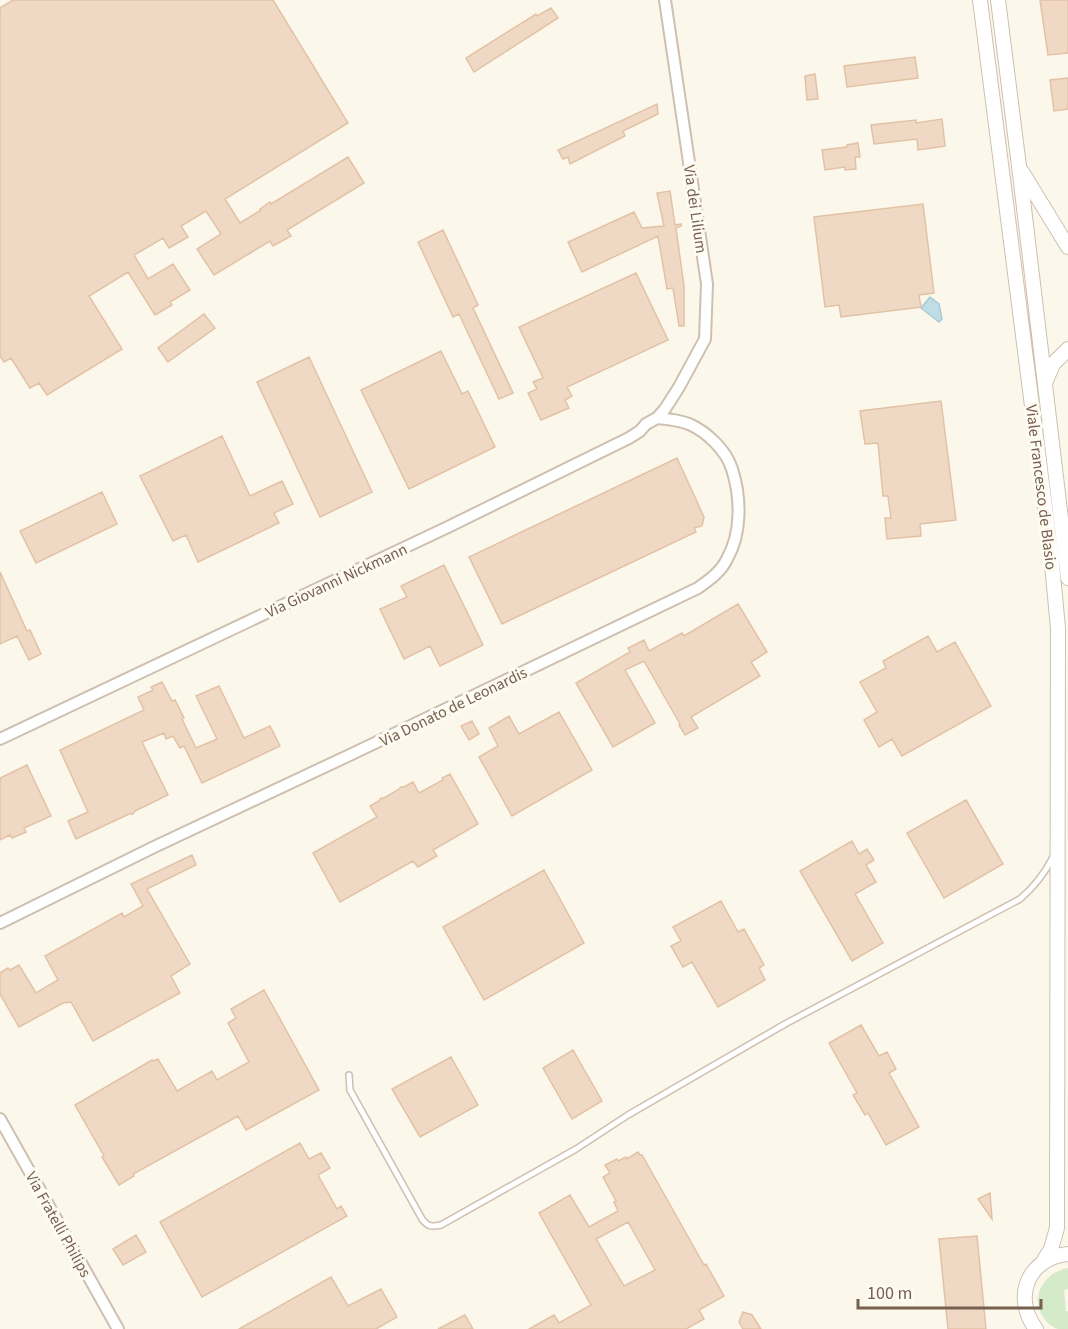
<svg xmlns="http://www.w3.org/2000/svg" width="1068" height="1329" viewBox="0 0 1068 1329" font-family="'Source Sans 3',sans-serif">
<rect width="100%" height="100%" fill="#fcf7eb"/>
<path fill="#d4eac9" d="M 1068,1268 L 1068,1289 L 1064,1290 L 1066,1311 L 1068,1311 L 1068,1329 C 1065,1329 1062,1329 1058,1329 C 1054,1328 1050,1325 1047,1322 C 1027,1301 1043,1272 1068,1268 Z"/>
<path fill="#c0dde5" stroke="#a6cbd7" stroke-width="1.5" d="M 930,297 L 939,304 L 942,319 L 939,322 L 921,308 Z"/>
<path fill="#f0d9c4" stroke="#e2c2a5" stroke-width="1.5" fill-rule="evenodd" d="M 13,0 L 273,0 L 348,123 L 225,199 L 240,223 L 261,210 L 260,209 L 270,202 L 271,204 L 348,157 L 364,183 L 287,230 L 291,236 L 273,246 L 270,241 L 214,275 L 197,249 L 221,234 L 206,211 L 181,226 L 188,237 L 169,248 L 163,238 L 134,255 L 148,279 L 173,264 L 190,290 L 170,302 L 172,305 L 155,315 L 128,272 L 89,296 L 122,349 L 47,395 L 39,383 L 30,388 L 11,358 L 4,362 L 0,356 L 0,8 Z
M 1040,0 L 1068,0 L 1068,53 L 1048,55 Z
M 551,8 L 558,18 L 474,72 L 466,58 L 536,14 L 537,16 Z
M 915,57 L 918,78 L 847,87 L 844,66 Z
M 815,74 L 818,99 L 807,100 L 805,76 Z
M 1068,78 L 1068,109 L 1054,111 L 1050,80 Z
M 657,104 L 658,114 L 623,131 L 625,136 L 570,164 L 568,157 L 563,159 L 558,150 Z
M 942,119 L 945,146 L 918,150 L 917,139 L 874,144 L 871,125 L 916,120 L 916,123 Z
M 858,143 L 860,157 L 855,157 L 856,169 L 845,170 L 845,167 L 825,170 L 822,150 L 847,147 L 847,145 Z
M 670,191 L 675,225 L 681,224 L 681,226 L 676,228 L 684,286 L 684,326 L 679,326 L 673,288 L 667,289 L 658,236 L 582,272 L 568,242 L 634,212 L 642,228 L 664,226 L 657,193 Z
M 923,204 L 934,293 L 919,295 L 921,307 L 841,317 L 839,305 L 825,307 L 814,217 Z
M 443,230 L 478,305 L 473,308 L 513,393 L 499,399 L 459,314 L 453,317 L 418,242 Z
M 636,273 L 668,340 L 567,387 L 572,396 L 565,400 L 569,408 L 541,420 L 528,393 L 537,389 L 533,382 L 543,378 L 519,327 Z
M 204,314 L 215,328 L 168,362 L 158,348 Z
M 441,351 L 462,394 L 468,391 L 495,447 L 409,489 L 361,390 Z
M 309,357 L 372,492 L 320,517 L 257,382 Z
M 941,401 L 956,520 L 920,524 L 921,536 L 887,539 L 885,518 L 891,518 L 888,496 L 883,496 L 878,443 L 865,444 L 860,411 Z
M 222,436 L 250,496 L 282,481 L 293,504 L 274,513 L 279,523 L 198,562 L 186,535 L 173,541 L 140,476 Z
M 677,458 L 704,517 L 702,526 L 694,528 L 696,532 L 502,624 L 469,557 Z
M 102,492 L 117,524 L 36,563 L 20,531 Z
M 444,565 L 483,645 L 440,666 L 430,646 L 404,659 L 380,609 L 407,597 L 401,586 Z
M 0,572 L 27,631 L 30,630 L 41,654 L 29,660 L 17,636 L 0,644 Z
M 738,604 L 767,652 L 751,662 L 760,676 L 691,717 L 698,728 L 685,735 L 679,725 L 680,724 L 644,661 L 625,670 L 655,723 L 613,747 L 576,683 L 630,652 L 628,648 L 644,640 L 649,651 L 682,633 L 684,636 Z
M 928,636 L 937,652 L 955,642 L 991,706 L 902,756 L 892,739 L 879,747 L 864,720 L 877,712 L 860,682 L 886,668 L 883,661 Z
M 162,682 L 172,701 L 175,700 L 184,718 L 182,719 L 196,748 L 217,739 L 196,696 L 219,686 L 244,738 L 270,726 L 280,746 L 202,783 L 184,746 L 180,748 L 173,736 L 166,739 L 164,733 L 142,742 L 168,795 L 135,811 L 133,814 L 129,814 L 76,839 L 68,821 L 88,812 L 60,750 L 144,710 L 138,697 L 153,690 L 151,687 Z
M 559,712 L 592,770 L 512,816 L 479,757 L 498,746 L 489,728 L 509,716 L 519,734 Z
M 472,721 L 479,734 L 469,740 L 461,726 Z
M 27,765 L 51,816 L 24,828 L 26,832 L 12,838 L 10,835 L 0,840 L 0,778 Z
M 450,774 L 478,824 L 433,850 L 437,856 L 418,867 L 413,861 L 340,902 L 313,853 L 377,817 L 370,806 L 379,801 L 381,798 L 384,798 L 398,790 L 401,787 L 404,787 L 413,782 L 419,793 L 443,780 L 442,778 Z
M 966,800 L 1003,864 L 944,898 L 907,833 Z
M 852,841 L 859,854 L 867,849 L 874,860 L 866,865 L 876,882 L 855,894 L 883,943 L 852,961 L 800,871 Z
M 192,855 L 196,865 L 147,889 L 190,964 L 171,976 L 180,993 L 93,1041 L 71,1002 L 63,1003 L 19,1027 L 0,994 L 0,973 L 8,968 L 10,970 L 19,965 L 36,993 L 58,980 L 45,956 L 122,913 L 124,917 L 143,906 L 131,884 Z
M 544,870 L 584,943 L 484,1000 L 443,927 Z
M 721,901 L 738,932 L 744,929 L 764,965 L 759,968 L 765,980 L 718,1007 L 692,962 L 683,967 L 671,946 L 681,941 L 673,927 Z
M 264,990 L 319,1090 L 246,1130 L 238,1116 L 133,1174 L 134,1176 L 119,1185 L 102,1157 L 104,1156 L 75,1105 L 152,1060 L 153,1061 L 158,1059 L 177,1091 L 212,1071 L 217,1080 L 249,1062 L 228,1023 L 236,1018 L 231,1009 Z
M 861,1025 L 879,1056 L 887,1052 L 896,1069 L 889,1073 L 919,1127 L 886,1145 L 868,1113 L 865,1115 L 853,1095 L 857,1093 L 829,1043 Z
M 573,1050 L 602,1101 L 572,1119 L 543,1068 Z
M 451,1057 L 478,1105 L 420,1137 L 392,1089 Z
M 300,1143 L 309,1159 L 321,1153 L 330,1168 L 318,1175 L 337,1209 L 341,1206 L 347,1216 L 202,1297 L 160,1222 Z
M 638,1152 L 640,1155 L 642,1155 L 704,1265 L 706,1264 L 724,1296 L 699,1310 L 704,1319 L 686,1329 L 529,1329 L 554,1315 L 559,1323 L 591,1305 L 539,1213 L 570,1195 L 589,1227 L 618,1211 L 614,1202 L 616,1201 L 603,1177 L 610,1173 L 605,1165 L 617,1159 L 618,1161 L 626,1157 L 627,1159 ZM 628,1222 L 655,1270 L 624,1286 L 596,1239 Z
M 990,1193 L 992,1219 L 978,1199 Z
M 136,1235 L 146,1252 L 123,1265 L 113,1249 Z
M 977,1236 L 986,1329 L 948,1329 L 939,1239 Z
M 331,1277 L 348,1306 L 381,1289 L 397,1317 L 376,1329 L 239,1329 Z
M 743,1312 L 752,1315 L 761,1329 L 743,1329 L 739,1322 Z
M 465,1315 L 473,1329 L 438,1329 Z"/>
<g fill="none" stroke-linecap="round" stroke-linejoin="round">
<g stroke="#cec0b1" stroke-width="8">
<path id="service" d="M 349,1075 L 350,1090 L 422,1219 C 428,1227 432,1227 441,1225 L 576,1149 L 628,1115 L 785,1024 L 1020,899 C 1034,887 1045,873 1053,857"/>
</g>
<g stroke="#cec0b1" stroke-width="14">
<path id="minor" d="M 0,739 L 448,527 L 629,438 L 640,431 L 646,424 L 657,418 L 665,409 L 679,387 L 705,339 L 707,284 L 665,0
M 0,923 L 154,847 L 354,753 L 698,588 C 709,580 721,572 727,559 C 742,533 741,497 732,469 C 726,450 707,432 689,424 C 679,420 668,419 657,418
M 0,1119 L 118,1329"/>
</g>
<g stroke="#cec0b1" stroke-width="16">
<path id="tertiary" d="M 980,0 L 1051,554 L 1058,628 L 1057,1228 L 1051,1249 L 1043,1262
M 998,0 L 1019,166 L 1068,578
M 1022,172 L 1068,247
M 1046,381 L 1053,364 L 1068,349
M 1036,1329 C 1012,1297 1028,1258 1068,1254"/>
</g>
<use href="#service" stroke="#fff" stroke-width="5"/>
<use href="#minor" stroke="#fff" stroke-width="10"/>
<use href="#tertiary" stroke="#fff" stroke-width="14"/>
</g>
<g text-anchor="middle" stroke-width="6" stroke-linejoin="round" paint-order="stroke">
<g font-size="16" fill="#77604f" stroke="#fefbf2">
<text transform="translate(696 209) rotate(82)" y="6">Via dei Lilium</text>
<text transform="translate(1042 487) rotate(83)" y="6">Viale Francesco de Blasio</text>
<text transform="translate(336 580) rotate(-25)" y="6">Via Giovanni Nickmann</text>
<text transform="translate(453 706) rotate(-26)" y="6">Via Donato de Leonardis</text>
<text transform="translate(59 1224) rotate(61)" y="6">Via Fratelli Philips</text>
</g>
</g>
<path d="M858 1299v9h183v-9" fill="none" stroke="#77604f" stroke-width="3"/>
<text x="867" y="1299" font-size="18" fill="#77604f" stroke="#fefbf2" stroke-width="4.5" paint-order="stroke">100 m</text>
</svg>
